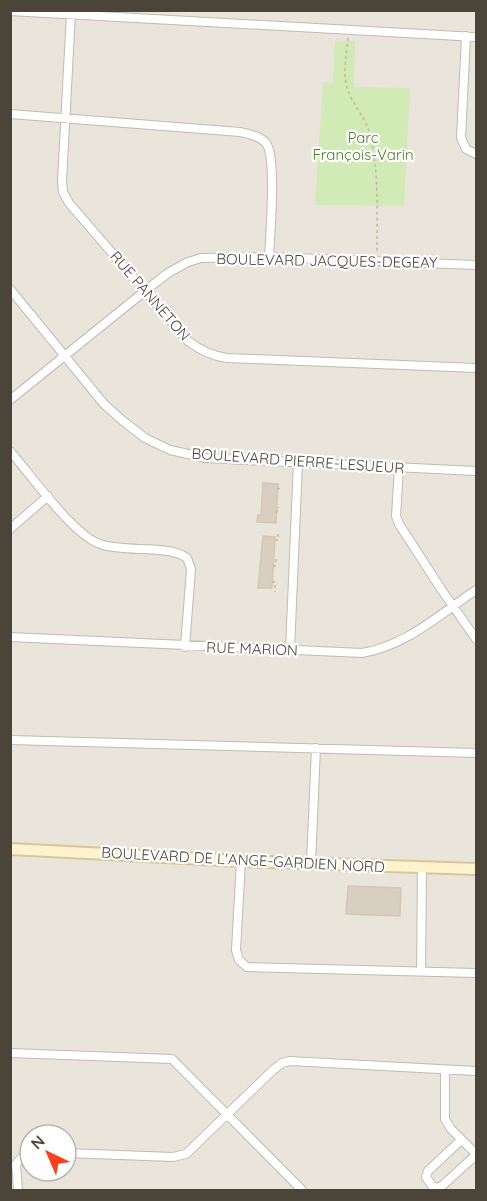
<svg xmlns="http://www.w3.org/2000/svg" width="487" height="1201" viewBox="0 0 487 1201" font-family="Quicksand,sans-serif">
<rect width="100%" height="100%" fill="#f6f3ec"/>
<path fill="#eae5da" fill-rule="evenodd" d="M 10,11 L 476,11 L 476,1190 L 11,1190 ZM 30,1135 L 66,1135 L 66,1171 L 30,1171 Z"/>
<path fill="#d2eab5" d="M 335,41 L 355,41 L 354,87 L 410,88 L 404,206 L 315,205 L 323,82 L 333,83 Z"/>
<path fill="#d8cfc1" stroke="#d3c7b4" stroke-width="1.5" d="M 263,483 L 278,484 L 276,523 L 257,522 L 258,515 L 261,515 Z
M 263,536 L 275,537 L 272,588 L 258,588 Z
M 348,886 L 401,888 L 400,916 L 346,914 Z"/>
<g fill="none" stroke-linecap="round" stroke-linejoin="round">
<g stroke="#c2bbae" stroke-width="10">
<path id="street" d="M 10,11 L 476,37
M 71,13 L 62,181 L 63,192 L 69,203 L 188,341 C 200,350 211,356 227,358 L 476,368
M 466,36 L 461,138 L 466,149 L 476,154
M 10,114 L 240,132 C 249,134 260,136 266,143 C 277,157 270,236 269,257
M 10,289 L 104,404 L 123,421 L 145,438 L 170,450 L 206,458 L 476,471
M 10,400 L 145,291 L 168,273 L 188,262 L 201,258 L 269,257 L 476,265
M 10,451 C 30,474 74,536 100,544 C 125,553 168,544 187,558 L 191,569 L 185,647
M 399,468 L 396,516 L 399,524 L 441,589 L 476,639
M 10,529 L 48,496
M 10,637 L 362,653 C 406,646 440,614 476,590
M 290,650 L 298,462
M 10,740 L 476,753
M 241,861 L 236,950 L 239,960 L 247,967 L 476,973
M 311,863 L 316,748
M 421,971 L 422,868
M 10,1053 L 172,1059 L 302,1190
M 445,1071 L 445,1119 L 451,1129 L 476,1154
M 461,1140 L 428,1171 L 426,1177 L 432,1186 L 437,1188 L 443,1185 L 476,1155
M 66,1153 L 173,1157 L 186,1154 L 273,1070 L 282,1063 L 290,1061 L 476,1071
M 18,1190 L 16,1164 L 25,1154 L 30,1153"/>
</g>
<g stroke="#d6c79b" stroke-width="14">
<path id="secondary" d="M 10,849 L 241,861 L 476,869"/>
</g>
<path stroke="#c4b79f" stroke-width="1.5" stroke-dasharray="3 3" stroke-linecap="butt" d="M 348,38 C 346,56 342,77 349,93 C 355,108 366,118 370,135 C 379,171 377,214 377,251
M 277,489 L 283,488
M 276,513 L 279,507
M 275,540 L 278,540 L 278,534
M 273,566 L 275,566 L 277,557
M 272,582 L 275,582 L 275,592"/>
<use href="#street" stroke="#fff" stroke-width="8"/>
<use href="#secondary" stroke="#fff3cd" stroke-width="10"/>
</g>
<g text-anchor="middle" stroke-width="4.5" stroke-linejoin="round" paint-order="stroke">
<g font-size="15" fill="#4a7f2a" stroke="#fff">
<text x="363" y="143">Parc<tspan x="363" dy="17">François-Varin</tspan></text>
</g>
<g font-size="15" fill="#4b4439" stroke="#fff">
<text transform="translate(327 261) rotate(1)" y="5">BOULEVARD JACQUES-DEGEAY</text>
<text transform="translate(150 296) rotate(49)" y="5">RUE PANNETON</text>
<text transform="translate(298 461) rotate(4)" y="5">BOULEVARD PIERRE-LESUEUR</text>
<text transform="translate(252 649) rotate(2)" y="5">RUE MARION</text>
<text transform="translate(243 860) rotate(3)" y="5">BOULEVARD DE L'ANGE-GARDIEN NORD</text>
</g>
</g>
<rect width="487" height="1201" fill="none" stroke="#4b4439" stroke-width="24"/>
<g transform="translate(48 1153) rotate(316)"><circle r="28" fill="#ffffff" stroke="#b7b4b0" stroke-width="1.5"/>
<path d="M0-4.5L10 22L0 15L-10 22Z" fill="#fc3f1d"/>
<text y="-9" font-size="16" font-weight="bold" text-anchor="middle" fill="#4b4439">N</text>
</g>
</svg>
